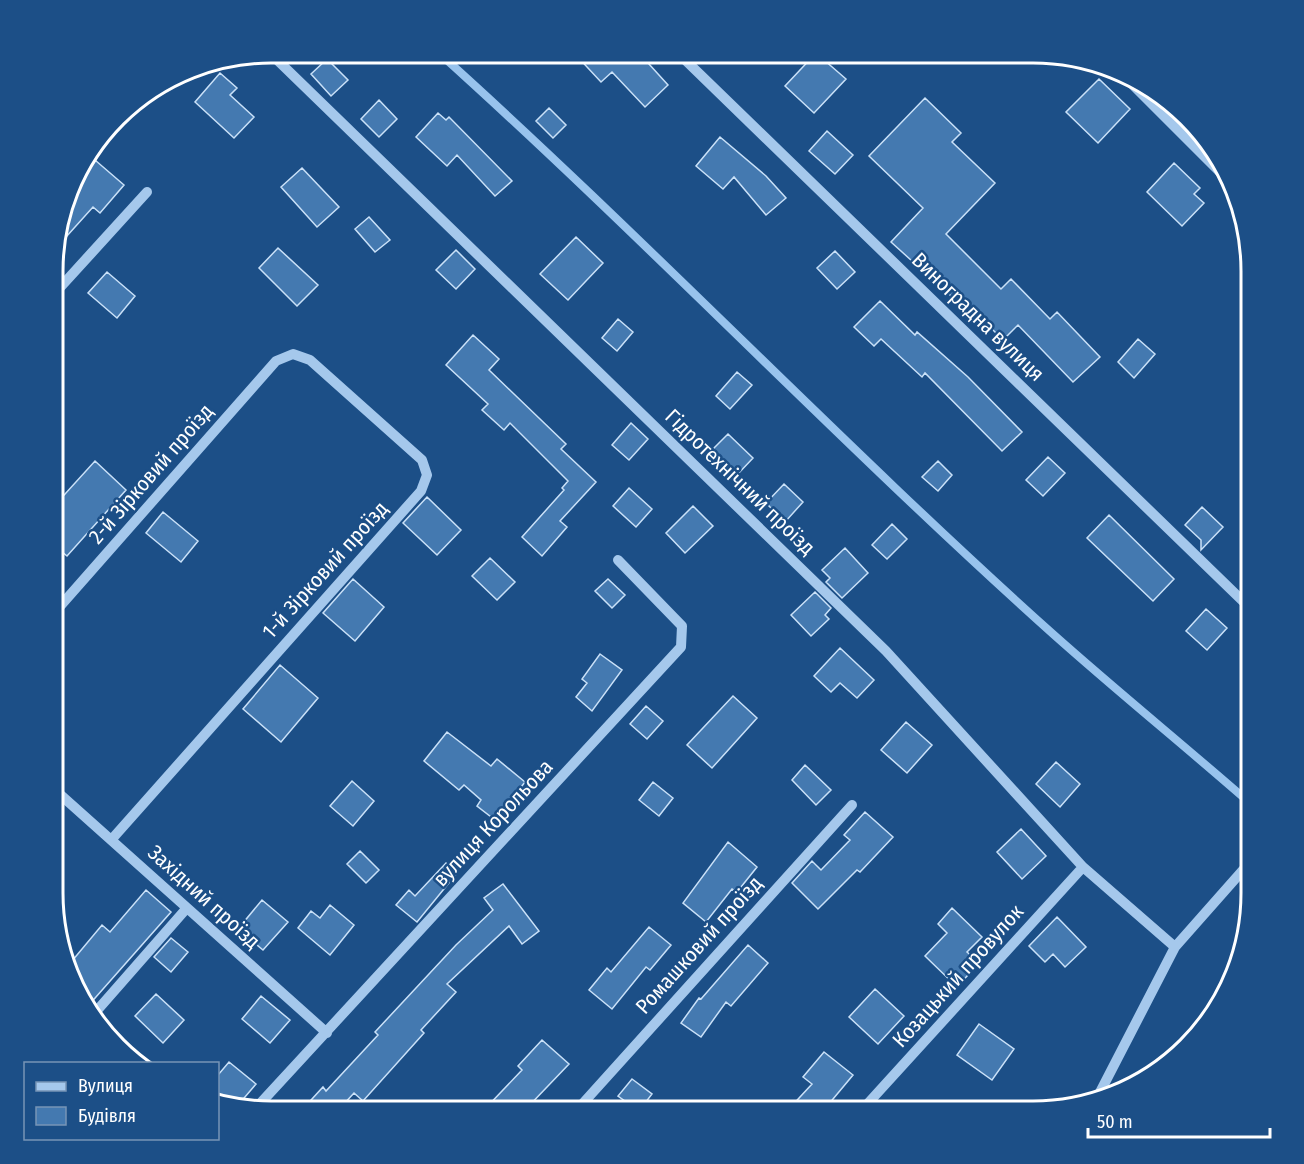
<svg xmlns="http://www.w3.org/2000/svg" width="1304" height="1164" viewBox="0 0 1304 1164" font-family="'Fira Sans Condensed',sans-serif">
<rect width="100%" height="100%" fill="#1c4f87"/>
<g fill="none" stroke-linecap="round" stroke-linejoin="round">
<path stroke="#98c3ed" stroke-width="8" d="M 439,53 C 648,241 843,446 1053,634 C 1118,692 1186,747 1251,804"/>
</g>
<path fill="#4479b0" stroke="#cae1f8" stroke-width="1.5" d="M 574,53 L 639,53 L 668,85 L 645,107 L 612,72 L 601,82 Z
M 816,53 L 846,79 L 814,113 L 785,86 Z
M 327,59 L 348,80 L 331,96 L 311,74 Z
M 220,73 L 237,88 L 230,95 L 254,117 L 234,138 L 195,102 Z
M 1099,79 L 1130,109 L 1098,143 L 1066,112 Z
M 925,98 L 961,133 L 952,142 L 995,183 L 946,234 L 1001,289 L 1011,279 L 1050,319 L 1057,312 L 1100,357 L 1073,382 L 1018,325 L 1003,340 L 963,300 L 959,304 L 914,259 L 912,261 L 891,242 L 923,208 L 869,156 Z
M 379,100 L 397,119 L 379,137 L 361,119 Z
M 549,108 L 566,125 L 553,138 L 536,121 Z
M 438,113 L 446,120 L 449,117 L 512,181 L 495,196 L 457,155 L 447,166 L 416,137 Z
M 827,131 L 853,155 L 835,174 L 809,151 Z
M 720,137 L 766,176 L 786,198 L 766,215 L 734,177 L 723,189 L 696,166 Z
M 88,154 L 124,185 L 100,213 L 93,207 L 57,247 L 57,228 L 82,162 Z
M 1174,163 L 1200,188 L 1194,194 L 1204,203 L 1182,226 L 1147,192 Z
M 302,168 L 339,207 L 317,227 L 281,187 Z
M 369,217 L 390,240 L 375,252 L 355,229 Z
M 576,237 L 603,263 L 568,300 L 540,274 Z
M 278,248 L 318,285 L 297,306 L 259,268 Z
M 456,250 L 475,269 L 456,289 L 436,270 Z
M 835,251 L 855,272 L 837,289 L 817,268 Z
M 107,272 L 135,296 L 117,318 L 88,293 Z
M 880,301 L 915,335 L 917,332 L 968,377 L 1022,432 L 1002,451 L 925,373 L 922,377 L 881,339 L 874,346 L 854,327 Z
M 618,319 L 633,332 L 617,351 L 602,338 Z
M 473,335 L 499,359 L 489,370 L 566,444 L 561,449 L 596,482 L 560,521 L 567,527 L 542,556 L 522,537 L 564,490 L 562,488 L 568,481 L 510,423 L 504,430 L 482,410 L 488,404 L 446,365 Z
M 1138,339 L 1155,354 L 1134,378 L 1118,362 Z
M 737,372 L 752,385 L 730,409 L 716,396 Z
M 631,423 L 648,439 L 629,460 L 612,445 Z
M 728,434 L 753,458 L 736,476 L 711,451 Z
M 1048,457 L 1065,473 L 1043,496 L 1026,480 Z
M 95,461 L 126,490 L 67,556 L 55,546 L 55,505 Z
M 938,461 L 952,475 L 938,491 L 922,477 Z
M 784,484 L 803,502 L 785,522 L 766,503 Z
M 629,488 L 652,509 L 636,527 L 613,506 Z
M 427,497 L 461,530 L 437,555 L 403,523 Z
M 693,506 L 713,526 L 685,553 L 666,533 Z
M 1202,507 L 1223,527 L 1201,550 L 1201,540 L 1185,525 Z
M 163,512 L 198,541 L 181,562 L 146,533 Z
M 1109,515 L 1174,579 L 1153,601 L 1087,538 Z
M 892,524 L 907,539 L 887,559 L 872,545 Z
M 845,548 L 868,573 L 842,598 L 826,582 L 830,578 L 822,570 Z
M 490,558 L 515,582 L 497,600 L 472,576 Z
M 353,579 L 384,607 L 355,641 L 323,613 Z
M 608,579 L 625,595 L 612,608 L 595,591 Z
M 815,592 L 831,608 L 825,615 L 829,619 L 811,636 L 791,615 Z
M 1206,609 L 1227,628 L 1207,650 L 1186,631 Z
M 840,648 L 874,680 L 857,698 L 840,683 L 831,692 L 814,676 Z
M 600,654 L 622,670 L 592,711 L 576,697 L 587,683 L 582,679 Z
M 280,665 L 318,698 L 281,742 L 243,709 Z
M 733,696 L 757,718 L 712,768 L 687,745 Z
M 646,706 L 663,721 L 647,739 L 630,724 Z
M 906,722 L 932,745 L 907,773 L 881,750 Z
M 447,732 L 491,766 L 497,759 L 525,782 L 495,820 L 477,806 L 481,800 L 464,785 L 459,790 L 424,761 Z
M 1056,762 L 1080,784 L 1060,807 L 1036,784 Z
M 805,765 L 831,790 L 816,805 L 792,780 Z
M 352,781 L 374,801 L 353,826 L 330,806 Z
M 653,782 L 673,798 L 659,816 L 639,800 Z
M 865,812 L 893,837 L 860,872 L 857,870 L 818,909 L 792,883 L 812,861 L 821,870 L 850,840 L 844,835 Z
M 1021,829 L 1046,856 L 1022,879 L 997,852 Z
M 728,842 L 757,867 L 737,892 L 732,889 L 706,922 L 683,903 Z
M 360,851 L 379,870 L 366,883 L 347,864 Z
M 446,863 L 457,873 L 417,922 L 396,905 L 409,890 L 415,896 Z
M 503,884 L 539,931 L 522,944 L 509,926 L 447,984 L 456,992 L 421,1030 L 424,1033 L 363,1101 L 354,1093 L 343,1105 L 350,1111 L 301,1111 L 323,1087 L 326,1091 L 378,1035 L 375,1032 L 456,945 L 493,910 L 484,898 Z
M 146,890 L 171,912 L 88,1006 L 69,977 L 67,967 L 102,925 L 110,932 Z
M 262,900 L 288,922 L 263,950 L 238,929 Z
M 330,905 L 354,925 L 330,955 L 298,928 L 311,911 L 320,918 Z
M 952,908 L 982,937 L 967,952 L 979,963 L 957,987 L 925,956 L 947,933 L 938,924 Z
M 1057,917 L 1086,947 L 1065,967 L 1053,954 L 1045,962 L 1029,946 Z
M 649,927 L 671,945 L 650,970 L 646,967 L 612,1009 L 589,990 L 607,968 L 611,972 Z
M 171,938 L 188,952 L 171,972 L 154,957 Z
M 748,945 L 768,963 L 731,1006 L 726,1002 L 701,1037 L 681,1023 L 699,998 L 701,999 Z
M 875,989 L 904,1016 L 878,1044 L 849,1017 Z
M 156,994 L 184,1020 L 163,1043 L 135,1016 Z
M 261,996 L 290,1020 L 270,1043 L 242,1019 Z
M 979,1024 L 1014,1049 L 992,1080 L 957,1055 Z
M 542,1040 L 569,1064 L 524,1111 L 483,1111 L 522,1070 L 518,1066 Z
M 824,1052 L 853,1075 L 823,1111 L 787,1111 L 812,1084 L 803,1077 Z
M 229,1062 L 256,1084 L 239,1104 L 218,1099 L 218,1075 Z
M 632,1079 L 652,1094 L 639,1111 L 618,1096 Z"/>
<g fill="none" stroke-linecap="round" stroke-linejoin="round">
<path stroke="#a5c8ec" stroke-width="10" d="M 270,53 L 886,651 L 1083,867 L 1175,947
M 678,53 L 1251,609
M 1120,72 L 1233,185
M 56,292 L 147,192
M 55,612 L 276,361 L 293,354 L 310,360 L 422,460 L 427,475 L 421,491 L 112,839
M 54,789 L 327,1033
M 93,1015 L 186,909
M 1096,1100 L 1175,947 L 1251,861
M 256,1108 L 681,647 L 682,626 L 618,560
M 576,1111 L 852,805
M 861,1111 L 1083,867"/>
</g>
<g text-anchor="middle" stroke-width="5" stroke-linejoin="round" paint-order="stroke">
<g font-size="21" fill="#fff" stroke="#1c4f87">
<text transform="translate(978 317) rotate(44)" y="7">Виноградна вулиця</text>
<text transform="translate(151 474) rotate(-49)" y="7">2-й Зірковий проїзд</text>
<text transform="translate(740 482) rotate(44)" y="7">Гідротехнічний проїзд</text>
<text transform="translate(325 570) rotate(-48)" y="7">1-й Зірковий проїзд</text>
<text transform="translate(493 823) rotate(-47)" y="7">вулиця Корольова</text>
<text transform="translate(204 897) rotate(42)" y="7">Західний проїзд</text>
<text transform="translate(699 945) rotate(-48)" y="7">Ромашковий проїзд</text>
<text transform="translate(958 976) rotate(-48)" y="7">Козацький провулок</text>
</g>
</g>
<path d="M0 0H1304V1164H0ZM271 63H1033A208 208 0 0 1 1241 271V893A208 208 0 0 1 1033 1101H271A208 208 0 0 1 63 893V271A208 208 0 0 1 271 63Z" fill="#1c4f87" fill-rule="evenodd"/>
<path fill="none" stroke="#fff" stroke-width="3" d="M271 63H1033A208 208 0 0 1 1241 271V893A208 208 0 0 1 1033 1101H271A208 208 0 0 1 63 893V271A208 208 0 0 1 271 63Z"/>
<rect x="24" y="1062" width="195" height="78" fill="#1c4f87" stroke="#7795b7" stroke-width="1.5"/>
<rect x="36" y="1082" width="30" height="9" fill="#a5c8ec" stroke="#7795b7" stroke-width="1.5"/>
<text x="78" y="1092" font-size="18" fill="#ffffff">Вулиця</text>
<rect x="36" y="1107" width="30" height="18" fill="#4479b0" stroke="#7795b7" stroke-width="1.5"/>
<text x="78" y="1122" font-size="18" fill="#ffffff">Будівля</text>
<path d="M1088 1128v9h182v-9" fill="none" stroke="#ffffff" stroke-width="3"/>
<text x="1097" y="1128" font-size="18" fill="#ffffff" stroke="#1c4f87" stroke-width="4.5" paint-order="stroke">50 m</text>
</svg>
